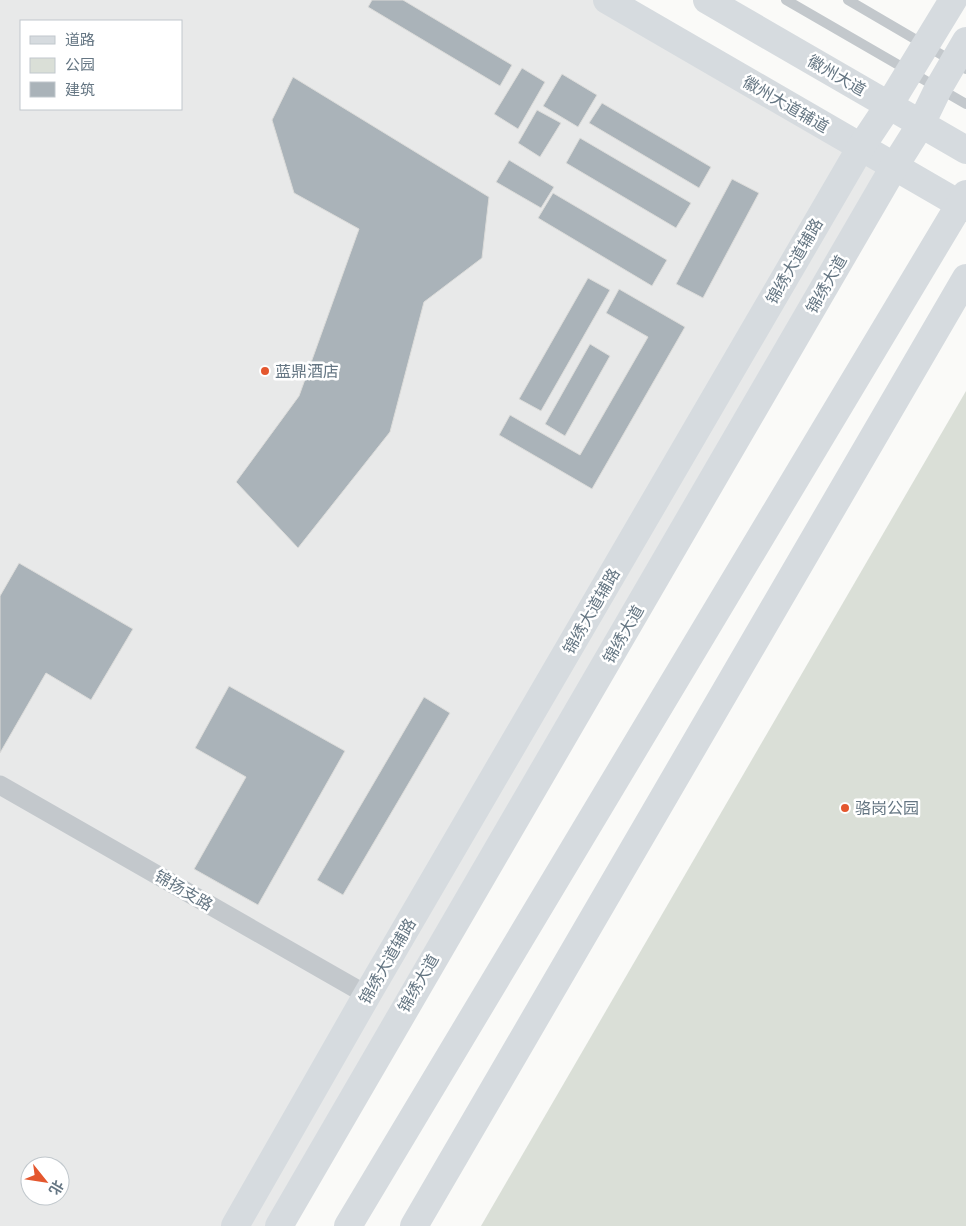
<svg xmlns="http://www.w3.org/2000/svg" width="966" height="1226" viewBox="0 0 966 1226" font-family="Karla,'Noto Sans SC',sans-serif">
<rect width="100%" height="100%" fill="#fafaf8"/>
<path fill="#e8e9e9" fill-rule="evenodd" d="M 0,0 L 607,0 L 894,167 L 279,1226 L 0,1226 ZM 21,21 L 181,21 L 181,109 L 21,109 ZM 30,1166 L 60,1166 L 60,1196 L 30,1196 Z"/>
<path fill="#dadfd7" d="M 966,391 L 966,1226 L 481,1226 Z"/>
<path fill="#aab3b9" stroke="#dcdcda" d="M 372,0 L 403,0 L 512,65 L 500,86 L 368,7 Z
M 522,68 L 545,82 L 518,129 L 494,114 Z
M 562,74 L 597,95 L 578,127 L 543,106 Z
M 293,77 L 489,197 L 482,258 L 424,302 L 390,432 L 298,548 L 236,482 L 299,396 L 359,229 L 294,193 L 272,120 Z
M 602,103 L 711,167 L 699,188 L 589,123 Z
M 537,110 L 561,123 L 540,157 L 518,143 Z
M 580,138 L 691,203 L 676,228 L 566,163 Z
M 509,160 L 554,187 L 541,208 L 496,182 Z
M 732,179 L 759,193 L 703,298 L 676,284 Z
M 553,193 L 667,260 L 652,286 L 538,218 Z
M 588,278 L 610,290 L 541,411 L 519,399 Z
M 619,289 L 685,327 L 592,489 L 499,435 L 510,415 L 580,455 L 648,337 L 606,313 Z
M 590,344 L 610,356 L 565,436 L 545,424 Z
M 19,563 L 133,629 L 91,700 L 46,673 L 0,753 L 0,596 Z
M 229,686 L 345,751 L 258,905 L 194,869 L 246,777 L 195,748 Z
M 424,697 L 450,713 L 343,895 L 317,880 Z"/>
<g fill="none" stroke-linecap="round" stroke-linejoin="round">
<path stroke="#c3c8cc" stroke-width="10" d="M 786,0 L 966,104
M 848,0 L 966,69"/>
<path stroke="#c3c8cc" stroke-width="19" d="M 0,785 L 367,995"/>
<path stroke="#d6dbdf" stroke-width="28" d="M 607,0 L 966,208"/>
<path stroke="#d6dbdf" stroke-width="28" d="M 707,0 L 966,150
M 235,1226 L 367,995 L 861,147 L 889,105 L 953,0
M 279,1226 L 894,167 L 921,124 L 938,89 L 966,41
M 348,1226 L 966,194
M 414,1226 L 966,278"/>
</g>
<g fill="#e4572e" stroke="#fff" stroke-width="2">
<circle cx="265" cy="371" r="5"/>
<circle cx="845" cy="808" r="5"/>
</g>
<g text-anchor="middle" stroke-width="5" stroke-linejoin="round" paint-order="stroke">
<g font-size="16" fill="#657683" stroke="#fff">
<text transform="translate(837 75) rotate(30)" y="6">徽州大道</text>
<text transform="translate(786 104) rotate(30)" y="6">徽州大道辅道</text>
<text transform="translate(794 261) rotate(-60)" y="6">锦绣大道辅路</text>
<text transform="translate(826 284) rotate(-60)" y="6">锦绣大道</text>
<text transform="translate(591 611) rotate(-60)" y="6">锦绣大道辅路</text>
<text transform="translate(623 634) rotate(-60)" y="6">锦绣大道</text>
<text transform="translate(184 890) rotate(30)" y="6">锦扬支路</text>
<text transform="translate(387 961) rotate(-60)" y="6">锦绣大道辅路</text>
<text transform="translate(418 983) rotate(-60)" y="6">锦绣大道</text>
</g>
<g font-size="16" fill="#657683" stroke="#fff" text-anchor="start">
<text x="275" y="377">蓝鼎酒店</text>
<text x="855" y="814">骆岗公园</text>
</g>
</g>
<rect x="20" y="20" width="162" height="90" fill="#ffffff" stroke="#c1c8cd"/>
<rect x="30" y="36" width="25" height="8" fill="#d6dbdf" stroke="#c1c8cd"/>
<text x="65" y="45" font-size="15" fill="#657683">道路</text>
<rect x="30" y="58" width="25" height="15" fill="#dadfd7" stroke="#c1c8cd"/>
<text x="65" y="70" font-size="15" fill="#657683">公园</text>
<rect x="30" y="82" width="25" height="15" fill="#aab3b9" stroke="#c1c8cd"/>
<text x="65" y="95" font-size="15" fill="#657683">建筑</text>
<g transform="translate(45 1181) rotate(120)"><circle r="24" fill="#ffffff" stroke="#c1c8cd"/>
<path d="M0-4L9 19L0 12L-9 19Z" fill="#e4572e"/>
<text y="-8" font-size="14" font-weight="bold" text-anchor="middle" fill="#657683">北</text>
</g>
</svg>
